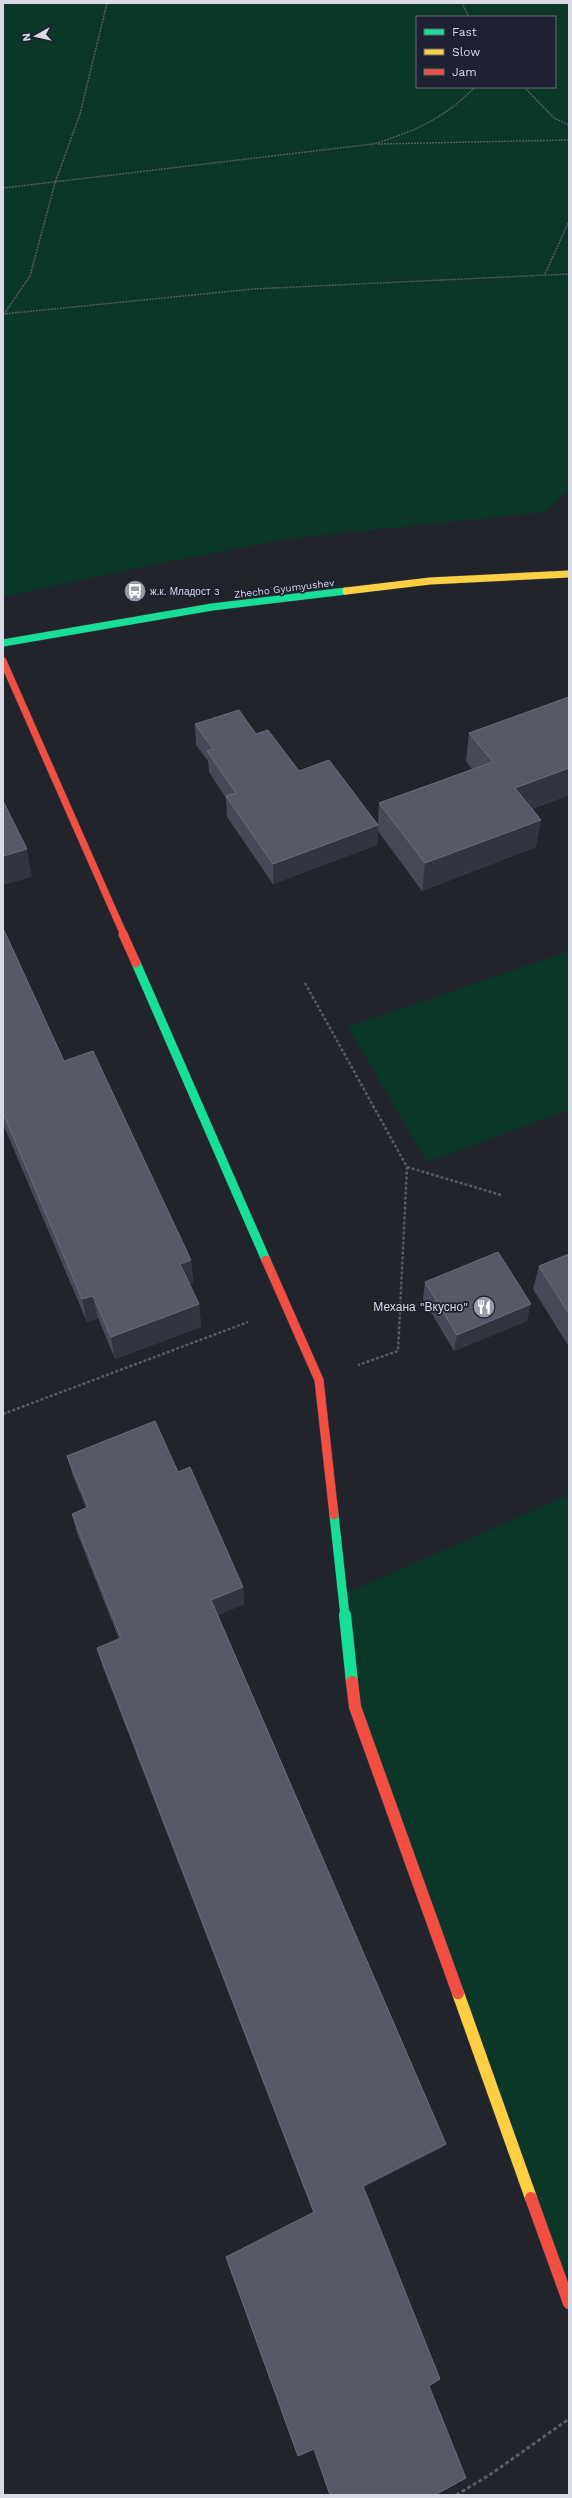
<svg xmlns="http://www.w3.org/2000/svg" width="572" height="2498" viewBox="0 0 572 2498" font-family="'Work Sans',sans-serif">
<rect width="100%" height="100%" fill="#22242c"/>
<path fill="#0a3728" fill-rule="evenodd" d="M 3,3 L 569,3 L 569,490 L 545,512 L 285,539 L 126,570 L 3,597 ZM 417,17 L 555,17 L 555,87 L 417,87 Z
M 569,951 L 569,1110 L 427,1162 L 348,1027 Z
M 569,1495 L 569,2303 L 355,1707 L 342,1595 Z"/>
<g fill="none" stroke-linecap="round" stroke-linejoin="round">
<g stroke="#3d3f46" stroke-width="8">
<path id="fast-far2" d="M 3,643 L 212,607 L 346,591"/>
</g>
<g stroke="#3d3f46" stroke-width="10">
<path id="fast-far1" d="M 136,963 L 266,1260
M 334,1515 L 345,1616"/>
</g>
<g stroke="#3d3f46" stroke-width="13">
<path id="fast" d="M 345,1615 L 352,1682"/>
</g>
<g stroke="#3d3f46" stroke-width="8">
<path id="slow-far1" d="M 346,591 L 430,581 L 569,574"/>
</g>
<g stroke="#3d3f46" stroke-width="13">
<path id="slow" d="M 458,1993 L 531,2198"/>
</g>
<g stroke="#3d3f46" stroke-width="8">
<path id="jam-far2" d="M 3,661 L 124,935"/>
</g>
<g stroke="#3d3f46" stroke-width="10">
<path id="jam-far1" d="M 123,934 L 136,963
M 266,1260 L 319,1380 L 334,1515"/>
</g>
<g stroke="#3d3f46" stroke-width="13">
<path id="jam" d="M 352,1682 L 355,1707 L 458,1993
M 531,2198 L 569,2303"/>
</g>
<path stroke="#5a5b61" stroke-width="1.5" stroke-dasharray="2 1" stroke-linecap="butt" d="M 462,3 L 469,17
M 524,87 L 554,118 L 569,125
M 378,144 L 569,140
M 3,188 L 373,144 C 416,131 443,119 475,87
M 545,274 L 569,221
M 3,314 L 253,289 L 569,274
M 4,314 L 30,276 L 55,183 L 80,114 L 107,3"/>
<path stroke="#5a5b61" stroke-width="2.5" stroke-dasharray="3 2" stroke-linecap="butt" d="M 305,983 L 407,1167 L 398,1351 L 358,1365
M 407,1167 L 501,1195
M 3,1414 L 248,1322"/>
<path stroke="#5a5b61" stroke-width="3" stroke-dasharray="4 2.5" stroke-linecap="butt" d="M 456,2495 L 488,2476 L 569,2419"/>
<use href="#fast-far2" stroke="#16e098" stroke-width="7"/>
<use href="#fast-far1" stroke="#16e098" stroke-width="9"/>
<use href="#fast" stroke="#16e098" stroke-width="12"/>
<use href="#slow-far1" stroke="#ffcf43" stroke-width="7"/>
<use href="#slow" stroke="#ffcf43" stroke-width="12"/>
<use href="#jam-far2" stroke="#f24e42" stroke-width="7"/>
<use href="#jam-far1" stroke="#f24e42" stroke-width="9"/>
<use href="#jam" stroke="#f24e42" stroke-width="12"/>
</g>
<path fill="#474957" d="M 569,697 L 569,795 L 532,809 L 536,847 L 422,891 L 378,831 L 377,845 L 273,884 L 227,817 L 226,798 L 209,772 L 208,761 L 196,745 L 195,724 L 256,734 L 299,771 L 378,824 L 379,803 L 472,769 L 466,761 L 469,733 Z
M 3,928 L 64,1061 L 191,1260 L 193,1283 L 189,1284 L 199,1304 L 201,1327 L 115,1359 L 98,1318 L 87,1322 L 3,1124 Z
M 569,1254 L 569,1347 L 533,1289 L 539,1266 Z
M 425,1282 L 527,1321 L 454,1351 L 423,1299 Z
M 67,1456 L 178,1472 L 243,1587 L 244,1604 L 218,1615 L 446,2144 L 441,2148 L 313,2212 L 102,1665 L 97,1648 L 119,1639 L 77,1533 L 72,1514 L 86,1508 L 73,1476 Z"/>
<path fill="#32343f" d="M 569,768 L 569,795 L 511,816 L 515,788 Z
M 541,820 L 536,847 L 422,891 L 425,863 Z
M 378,825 L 377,845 L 273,884 L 273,864 Z
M 27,849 L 32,877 L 3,885 L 3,856 Z
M 191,1260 L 193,1283 L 182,1287 L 180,1264 Z
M 93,1296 L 98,1318 L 87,1322 L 82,1299 Z
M 199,1304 L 201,1327 L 115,1359 L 111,1337 Z
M 531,1304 L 527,1321 L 454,1351 L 457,1335 Z
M 243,1587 L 244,1604 L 213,1617 L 211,1600 Z
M 446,2144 L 441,2148 L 361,2189 L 363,2186 Z"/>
<path fill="#575966" stroke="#6b6d7a" d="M 569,697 L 569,768 L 515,788 L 541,820 L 425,863 L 379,803 L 493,762 L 469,733 Z
M 239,710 L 256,734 L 268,730 L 299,771 L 329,760 L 378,825 L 273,864 L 226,796 L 236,793 L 207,751 L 213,749 L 195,724 Z
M 3,801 L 27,849 L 3,856 Z
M 3,928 L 64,1061 L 93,1051 L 191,1260 L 180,1264 L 199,1304 L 111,1337 L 93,1296 L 82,1299 L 3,1113 Z
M 498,1252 L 531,1304 L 457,1335 L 425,1282 Z
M 569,1254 L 569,1314 L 539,1266 Z
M 155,1421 L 178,1472 L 190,1467 L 243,1587 L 211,1600 L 446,2144 L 363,2186 L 440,2379 L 429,2386 L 466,2478 L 435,2495 L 330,2495 L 314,2449 L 298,2456 L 226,2257 L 314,2212 L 97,1648 L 121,1638 L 72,1514 L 88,1507 L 67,1456 Z"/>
<defs>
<g id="bus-disc" transform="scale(1.15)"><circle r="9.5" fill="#989aa4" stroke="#1e2130"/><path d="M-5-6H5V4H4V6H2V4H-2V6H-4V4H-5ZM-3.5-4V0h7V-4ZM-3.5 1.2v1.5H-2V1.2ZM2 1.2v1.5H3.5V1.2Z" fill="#fff"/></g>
<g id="restaurant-disc" transform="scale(1.15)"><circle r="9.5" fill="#989aa4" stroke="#1e2130"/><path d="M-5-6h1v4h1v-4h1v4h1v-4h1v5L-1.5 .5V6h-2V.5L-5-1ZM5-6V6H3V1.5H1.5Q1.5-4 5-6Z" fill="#fff"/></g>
</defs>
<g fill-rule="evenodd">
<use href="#bus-disc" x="135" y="591"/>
<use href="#restaurant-disc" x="484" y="1307"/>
</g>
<g text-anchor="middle" stroke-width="3.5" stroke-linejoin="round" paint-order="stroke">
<g font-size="10" fill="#d8dae5" stroke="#1e2130">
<text transform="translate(284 588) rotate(-7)" y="4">Zhecho Gyumyushev</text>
</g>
<g font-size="10" fill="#d8dae5" stroke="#1e2130" text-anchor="start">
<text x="150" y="595">ж.к. Младост 3</text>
</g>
<g font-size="12" fill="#d8dae5" stroke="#1e2130" text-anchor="end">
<text x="468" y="1311">Механа "Вкусно"</text>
</g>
</g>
<rect width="572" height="2498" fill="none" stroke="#d8dae5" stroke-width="8"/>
<rect x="416" y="16" width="140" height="72" fill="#1e2130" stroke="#686b78"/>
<rect x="424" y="29" width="20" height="6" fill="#16e098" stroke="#686b78"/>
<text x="452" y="36" font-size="12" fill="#d8dae5">Fast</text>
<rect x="424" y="49" width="20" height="6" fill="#ffcf43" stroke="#686b78"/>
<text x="452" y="56" font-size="12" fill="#d8dae5">Slow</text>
<rect x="424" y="69" width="20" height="6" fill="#f24e42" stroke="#686b78"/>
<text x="452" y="76" font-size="12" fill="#d8dae5">Jam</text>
<g transform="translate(36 36) rotate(262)" stroke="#1e2130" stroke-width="3" paint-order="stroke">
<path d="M0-3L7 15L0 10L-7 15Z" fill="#d8dae5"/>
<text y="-6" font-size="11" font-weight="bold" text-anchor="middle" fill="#d8dae5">N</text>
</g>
</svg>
